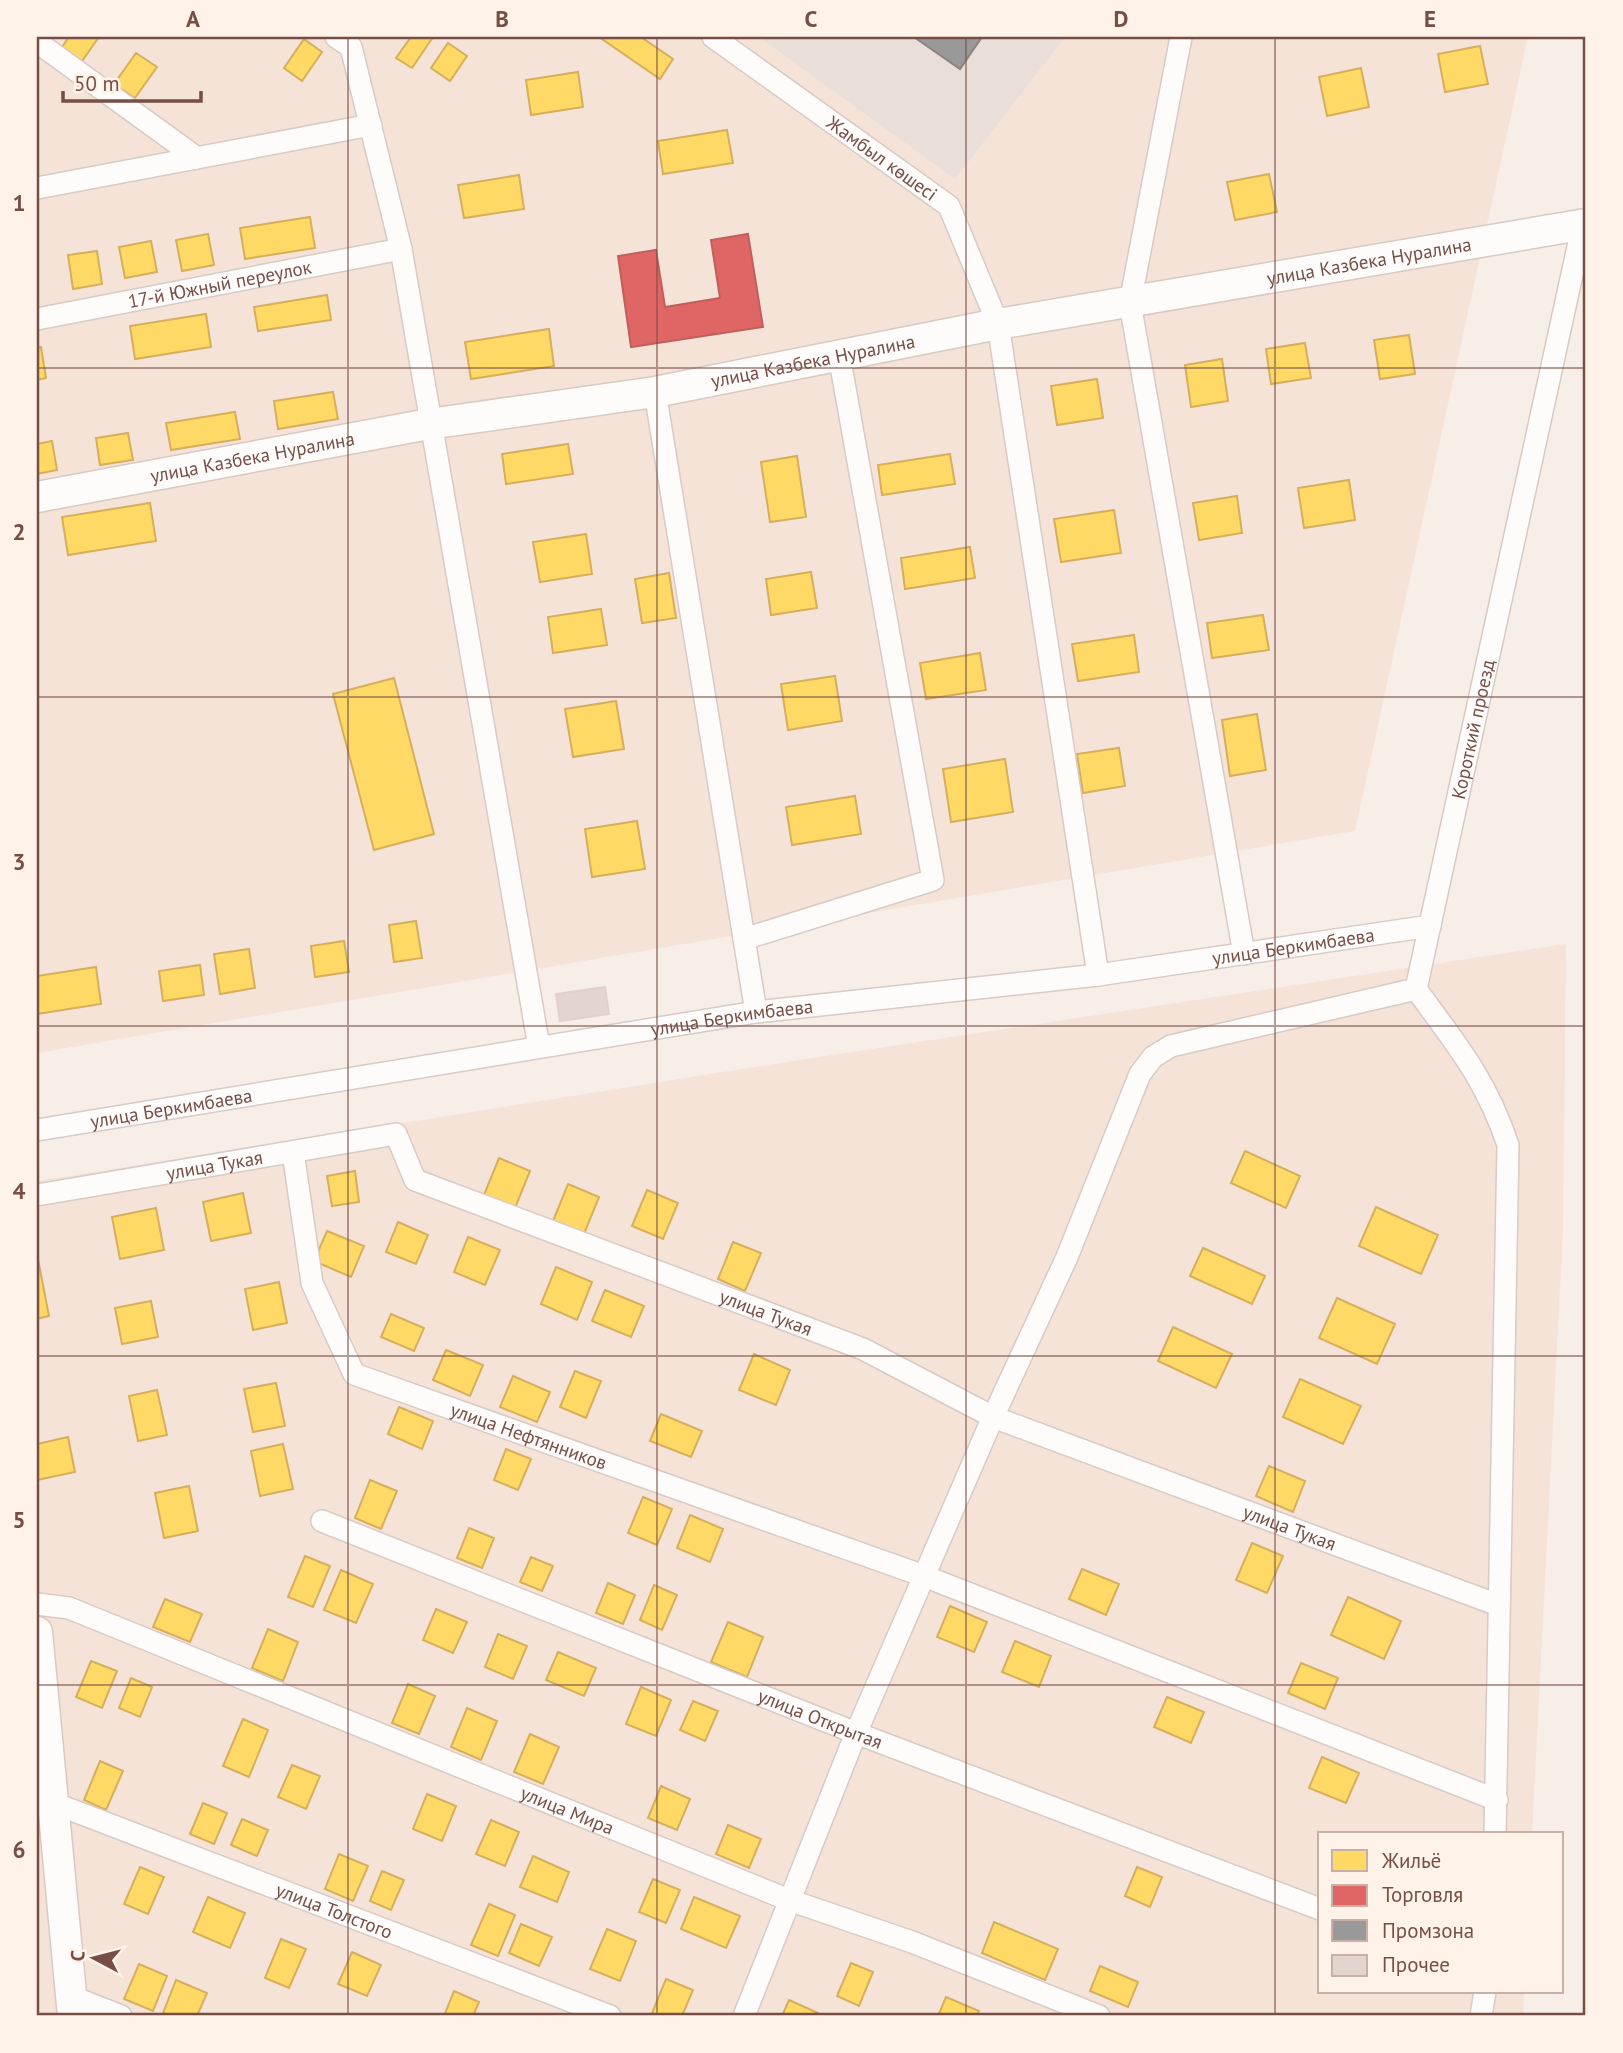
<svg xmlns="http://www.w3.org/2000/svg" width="1623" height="2053" viewBox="0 0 1623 2053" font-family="'PT Sans',sans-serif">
<rect width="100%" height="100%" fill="#f7eee7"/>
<path fill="#f5e3d8" d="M 37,37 L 1528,37 L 1355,831 L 37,1053 Z
M 1566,944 L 1563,1230 L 1532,1834 L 1320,1834 L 1320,1992 L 1524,1992 L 1523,2016 L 37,2016 L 37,1181 L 799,1060 Z"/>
<path fill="#eaded8" d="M 759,37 L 1065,37 L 955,179 Z"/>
<path fill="#ffd966" stroke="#d6af5c" stroke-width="2" d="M 69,37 L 99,37 L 82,61 L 62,47 Z
M 411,37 L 433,37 L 412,68 L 396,58 Z
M 599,37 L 641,37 L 673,59 L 660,79 Z
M 304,39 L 322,52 L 302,81 L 284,68 Z
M 448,43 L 467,56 L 450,81 L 431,68 Z
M 1480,46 L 1488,84 L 1445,92 L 1438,54 Z
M 136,53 L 157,67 L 135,98 L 114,84 Z
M 1361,68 L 1369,107 L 1327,116 L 1319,77 Z
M 578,72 L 583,107 L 531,115 L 526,80 Z
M 727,130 L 733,163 L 663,174 L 658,141 Z
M 1269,174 L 1277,212 L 1235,220 L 1227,182 Z
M 519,175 L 524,209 L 464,218 L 458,185 Z
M 310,217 L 315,248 L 245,259 L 240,228 Z
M 208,234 L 214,265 L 182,271 L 176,240 Z
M 151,241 L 157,272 L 125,278 L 119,247 Z
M 97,251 L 102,284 L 73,289 L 68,255 Z
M 327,295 L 331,320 L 258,331 L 254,307 Z
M 206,314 L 211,347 L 135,359 L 130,326 Z
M 549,329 L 554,366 L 471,379 L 465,342 Z
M 1409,335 L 1415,374 L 1380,379 L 1374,340 Z
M 1305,343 L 1311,378 L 1271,384 L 1266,349 Z
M 41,347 L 46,378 L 37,380 L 37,348 Z
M 1222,359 L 1228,401 L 1191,407 L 1185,365 Z
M 1097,379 L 1103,418 L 1057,425 L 1051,386 Z
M 333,392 L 338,419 L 278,429 L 274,401 Z
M 235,412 L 240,439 L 171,450 L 166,423 Z
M 128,433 L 133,460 L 100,465 L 96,438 Z
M 52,441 L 57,470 L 37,474 L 37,444 Z
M 568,444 L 573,474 L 506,484 L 502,454 Z
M 950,454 L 955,484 L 882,495 L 878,465 Z
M 797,456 L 806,517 L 770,522 L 761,462 Z
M 1349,480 L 1355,520 L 1304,528 L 1298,488 Z
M 1237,496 L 1242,533 L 1199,540 L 1193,503 Z
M 150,503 L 156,541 L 68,555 L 62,517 Z
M 1114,510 L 1121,553 L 1061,562 L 1054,519 Z
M 586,534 L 592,574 L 540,582 L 533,542 Z
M 970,547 L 975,578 L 905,589 L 901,558 Z
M 811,572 L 817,608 L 771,615 L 766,579 Z
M 669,573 L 676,618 L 642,623 L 635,579 Z
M 601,609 L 607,645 L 553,653 L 548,617 Z
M 1263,615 L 1269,650 L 1212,658 L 1207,623 Z
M 1134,635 L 1139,672 L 1078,681 L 1072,644 Z
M 980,653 L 986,690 L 926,699 L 920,663 Z
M 835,676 L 842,721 L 788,730 L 781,684 Z
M 394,678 L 434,834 L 374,850 L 333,694 Z
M 616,701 L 624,749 L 573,757 L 565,709 Z
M 1257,714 L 1266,770 L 1230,776 L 1222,720 Z
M 1119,748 L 1125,786 L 1083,793 L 1077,754 Z
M 1005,759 L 1013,812 L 951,822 L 943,769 Z
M 855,796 L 861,834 L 792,845 L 786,807 Z
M 637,821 L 645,869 L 592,877 L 585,829 Z
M 416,921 L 422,958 L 394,962 L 389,925 Z
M 344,941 L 349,972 L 315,977 L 311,946 Z
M 249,949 L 255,988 L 220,994 L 214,954 Z
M 200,965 L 204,995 L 163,1001 L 159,971 Z
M 96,967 L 101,1004 L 37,1014 L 37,976 Z
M 1245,1151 L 1300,1176 L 1286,1208 L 1231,1183 Z
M 499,1158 L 530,1171 L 515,1208 L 484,1195 Z
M 355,1171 L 359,1202 L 332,1206 L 327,1176 Z
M 568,1184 L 599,1197 L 584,1234 L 553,1221 Z
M 647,1190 L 678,1203 L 663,1239 L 632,1226 Z
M 243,1193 L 251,1233 L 211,1241 L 203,1202 Z
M 1376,1207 L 1438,1235 L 1421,1274 L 1359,1246 Z
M 156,1208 L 164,1250 L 120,1259 L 112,1217 Z
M 398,1222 L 428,1235 L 416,1264 L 386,1252 Z
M 327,1231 L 364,1246 L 351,1277 L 314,1261 Z
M 468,1237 L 500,1250 L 485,1285 L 454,1272 Z
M 733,1242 L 761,1253 L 745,1291 L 718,1279 Z
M 1203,1248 L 1265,1276 L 1252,1304 L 1190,1276 Z
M 37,1254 L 49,1316 L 37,1319 Z
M 556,1267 L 592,1282 L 577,1320 L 541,1304 Z
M 279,1282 L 287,1323 L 253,1330 L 245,1289 Z
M 605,1290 L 644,1306 L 631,1337 L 592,1321 Z
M 1337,1298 L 1395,1324 L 1377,1364 L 1319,1338 Z
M 151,1301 L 158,1337 L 122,1344 L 115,1308 Z
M 391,1314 L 424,1328 L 414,1351 L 381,1337 Z
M 1173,1327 L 1232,1354 L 1216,1388 L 1158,1361 Z
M 446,1350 L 483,1365 L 470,1396 L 433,1380 Z
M 754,1354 L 790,1370 L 776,1405 L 739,1390 Z
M 575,1371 L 601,1381 L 586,1418 L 560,1407 Z
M 513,1376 L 550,1392 L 537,1422 L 500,1407 Z
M 1300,1379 L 1361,1406 L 1343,1444 L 1283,1417 Z
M 276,1383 L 285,1426 L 253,1432 L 244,1389 Z
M 157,1390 L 167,1435 L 138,1441 L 129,1396 Z
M 399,1407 L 433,1421 L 422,1449 L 388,1434 Z
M 661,1414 L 702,1431 L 691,1457 L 650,1441 Z
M 68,1437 L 75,1472 L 37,1480 L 37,1444 Z
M 283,1444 L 293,1489 L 260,1496 L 251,1451 Z
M 506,1449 L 531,1459 L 518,1490 L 494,1480 Z
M 1269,1466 L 1305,1481 L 1293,1512 L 1256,1496 Z
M 370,1480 L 397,1491 L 381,1529 L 355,1518 Z
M 189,1486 L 198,1531 L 164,1538 L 155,1493 Z
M 643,1497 L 672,1509 L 657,1545 L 628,1533 Z
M 690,1515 L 723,1529 L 710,1562 L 677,1548 Z
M 469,1528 L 494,1538 L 482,1568 L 457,1558 Z
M 1252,1543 L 1283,1556 L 1267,1593 L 1236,1580 Z
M 305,1556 L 330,1566 L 313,1607 L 288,1597 Z
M 531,1557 L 553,1566 L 542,1591 L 520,1582 Z
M 1082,1569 L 1119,1584 L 1106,1615 L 1069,1599 Z
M 341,1570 L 373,1584 L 356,1623 L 324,1610 Z
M 608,1583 L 635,1595 L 623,1624 L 596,1613 Z
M 654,1585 L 677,1595 L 662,1630 L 640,1620 Z
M 1348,1597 L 1401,1621 L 1384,1659 L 1331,1635 Z
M 165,1599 L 202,1614 L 190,1642 L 153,1627 Z
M 950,1606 L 987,1622 L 974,1652 L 937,1637 Z
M 436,1609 L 467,1622 L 453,1653 L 423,1640 Z
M 728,1622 L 763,1637 L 747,1677 L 711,1662 Z
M 268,1629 L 298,1642 L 283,1681 L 252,1668 Z
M 498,1634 L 527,1646 L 513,1679 L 485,1667 Z
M 1015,1641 L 1051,1656 L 1039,1687 L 1002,1672 Z
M 558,1652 L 596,1668 L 584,1696 L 546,1680 Z
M 91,1661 L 117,1671 L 102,1708 L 76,1697 Z
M 1301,1663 L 1338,1678 L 1325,1709 L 1288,1693 Z
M 131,1678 L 152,1687 L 140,1717 L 119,1708 Z
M 408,1684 L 435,1696 L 419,1734 L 392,1723 Z
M 641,1687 L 671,1700 L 656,1736 L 626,1724 Z
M 1167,1697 L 1204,1712 L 1191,1743 L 1154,1727 Z
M 693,1701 L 718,1711 L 705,1741 L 680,1730 Z
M 467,1708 L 497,1721 L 481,1760 L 451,1747 Z
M 243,1719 L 268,1730 L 249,1777 L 223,1766 Z
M 530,1734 L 559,1747 L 543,1784 L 514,1772 Z
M 1322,1757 L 1359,1773 L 1346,1803 L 1309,1788 Z
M 100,1761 L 123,1771 L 106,1810 L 84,1800 Z
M 292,1765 L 320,1776 L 306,1809 L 278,1797 Z
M 661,1786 L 690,1799 L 677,1830 L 648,1818 Z
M 427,1794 L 456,1806 L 442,1841 L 413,1829 Z
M 203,1803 L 227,1813 L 214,1844 L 190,1834 Z
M 242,1819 L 268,1830 L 257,1856 L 231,1845 Z
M 491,1820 L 519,1832 L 505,1866 L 476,1854 Z
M 728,1825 L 761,1839 L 749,1868 L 716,1854 Z
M 339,1854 L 368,1866 L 353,1901 L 325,1889 Z
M 533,1856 L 569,1872 L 557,1902 L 520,1887 Z
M 140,1867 L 164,1877 L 148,1914 L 124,1904 Z
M 1137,1867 L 1162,1877 L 1150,1907 L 1125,1896 Z
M 382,1871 L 404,1880 L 391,1910 L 370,1901 Z
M 653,1879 L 680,1890 L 666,1923 L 639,1912 Z
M 208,1897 L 245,1913 L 230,1948 L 193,1932 Z
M 694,1897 L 740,1916 L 726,1948 L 681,1929 Z
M 489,1904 L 515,1915 L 498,1956 L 471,1945 Z
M 994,1922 L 1058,1949 L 1045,1980 L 982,1953 Z
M 521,1924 L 552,1937 L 539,1966 L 509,1953 Z
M 607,1929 L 636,1941 L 620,1981 L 590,1969 Z
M 281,1939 L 306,1949 L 289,1988 L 265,1978 Z
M 352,1952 L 381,1965 L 367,1996 L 338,1984 Z
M 851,1963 L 873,1972 L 859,2006 L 837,1996 Z
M 139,1964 L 167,1976 L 153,2011 L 124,1999 Z
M 1100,1966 L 1138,1982 L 1128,2007 L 1090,1991 Z
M 666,1979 L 693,1990 L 682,2016 L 660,2016 L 652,2013 Z
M 176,1980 L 207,1993 L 197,2016 L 170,2016 L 163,2013 Z
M 454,1991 L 479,2002 L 473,2016 L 444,2016 Z
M 946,1997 L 979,2011 L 977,2016 L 938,2016 Z
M 789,2000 L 818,2013 L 817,2016 L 782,2016 Z"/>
<path fill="#e06666" stroke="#c05f5c" stroke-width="2" d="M 748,234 L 763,327 L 631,347 L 618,256 L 656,250 L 665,307 L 720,298 L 711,240 Z"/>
<path fill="#999" stroke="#8f8280" stroke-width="2" d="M 914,37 L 982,37 L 960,69 Z"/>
<path fill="#e4d4ce" stroke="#e1d0c9" stroke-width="2" d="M 605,987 L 609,1014 L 560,1021 L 556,994 Z"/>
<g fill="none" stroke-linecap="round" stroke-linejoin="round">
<g stroke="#d8cac5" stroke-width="24">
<g id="street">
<path d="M 336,37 L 351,47 L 401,249 L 539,1047"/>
<path id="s1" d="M 713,37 L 949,206 L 998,324 L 1098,975"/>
<path d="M 1181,37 L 1130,303 L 1244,954"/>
<path d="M 37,42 L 197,158"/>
<path d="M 37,188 L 371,125"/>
<path id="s2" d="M 37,319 L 401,249"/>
<path d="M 655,392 L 756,1012"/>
<path d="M 744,939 L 933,880 L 839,355"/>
<path d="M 1416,989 C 1456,1044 1486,1079 1508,1145 L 1495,1834"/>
<path id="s3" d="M 37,1130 L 756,1012 L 1098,975 L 1430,926"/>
<path id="s4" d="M 293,1152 L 312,1283 L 354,1374 L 924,1576 L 1497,1800"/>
<path id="s5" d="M 37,1195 L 396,1134 L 415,1180 L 863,1349 L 993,1417 L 1498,1605"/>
<path id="s6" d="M 322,1521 L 856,1733 L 1320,1909"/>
<path id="s7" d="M 37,1604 L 69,1608 L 789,1900 L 912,1942 L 1099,2016"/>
<path id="s8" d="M 56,1804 L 610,2016"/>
<path d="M 70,1996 L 121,2016"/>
<path id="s9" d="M 744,2016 L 856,1733 L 993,1417 L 1067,1257 L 1140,1074 L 1153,1057 L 1171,1046 L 1416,989 L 1583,224"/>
<path d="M 1481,2016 L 1485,1992"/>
</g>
</g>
<g stroke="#d8c9c3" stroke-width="33">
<g id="secondary">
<path id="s10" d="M 37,497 L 429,424 L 655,392 L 998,324 L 1586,224"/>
<path d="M 37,1632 L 73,2016"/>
</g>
</g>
<use href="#street" stroke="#fefcfb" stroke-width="21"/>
<use href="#secondary" stroke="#fefcfb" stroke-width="30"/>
</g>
<path fill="none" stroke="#774e45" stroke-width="2" stroke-opacity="0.55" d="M 348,37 L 348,2016M 657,37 L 657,2016M 966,37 L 966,2016M 1275,37 L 1275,2016M 37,368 L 1586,368M 37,697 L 1586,697M 37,1026 L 1586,1026M 37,1356 L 1586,1356M 37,1685 L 1586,1685"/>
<g text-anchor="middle" stroke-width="7" stroke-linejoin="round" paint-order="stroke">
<g font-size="19" fill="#774e45" stroke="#fff2e8">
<text dy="7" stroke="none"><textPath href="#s1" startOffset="208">Жамбыл көшесі</textPath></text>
<text dy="7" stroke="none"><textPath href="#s10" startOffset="1353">улица Казбека Нуралина</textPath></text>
<text dy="7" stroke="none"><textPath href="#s2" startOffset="186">17-й Южный переулок</textPath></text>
<text dy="7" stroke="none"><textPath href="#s10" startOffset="788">улица Казбека Нуралина</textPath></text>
<text dy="7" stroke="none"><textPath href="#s10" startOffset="219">улица Казбека Нуралина</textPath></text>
<text dy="7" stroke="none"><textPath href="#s9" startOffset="1582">Короткий проезд</textPath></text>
<text dy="7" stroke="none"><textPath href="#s3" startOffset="1270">улица Беркимбаева</textPath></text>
<text dy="7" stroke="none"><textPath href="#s3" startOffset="704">улица Беркимбаева</textPath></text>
<text dy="7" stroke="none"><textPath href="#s3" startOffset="136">улица Беркимбаева</textPath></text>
<text dy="7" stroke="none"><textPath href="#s5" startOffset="180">улица Тукая</textPath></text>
<text dy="7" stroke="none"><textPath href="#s5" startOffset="789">улица Тукая</textPath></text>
<text dy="7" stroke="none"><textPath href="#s4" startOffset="418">улица Нефтянников</textPath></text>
<text dy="7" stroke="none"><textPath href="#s5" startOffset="1356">улица Тукая</textPath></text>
<text dy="7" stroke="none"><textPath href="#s6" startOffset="536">улица Открытая</textPath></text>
<text dy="7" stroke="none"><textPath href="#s7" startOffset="570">улица Мира</textPath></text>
<text dy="7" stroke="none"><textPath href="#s8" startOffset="298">улица Толстого</textPath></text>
</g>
</g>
<rect width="1623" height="2053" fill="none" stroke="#fff2e8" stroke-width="77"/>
<rect x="1318" y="1832" width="245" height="161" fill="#fff2e8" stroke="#c9b0a7" stroke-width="2"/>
<rect x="1332" y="1850" width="35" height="21" fill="#ffd966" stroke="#c9b0a7" stroke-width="2"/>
<text x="1382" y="1868" font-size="21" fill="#774e45">Жильё</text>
<rect x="1332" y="1885" width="35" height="21" fill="#e06666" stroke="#c9b0a7" stroke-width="2"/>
<text x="1382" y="1902" font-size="21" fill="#774e45">Торговля</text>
<rect x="1332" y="1920" width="35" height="21" fill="#999999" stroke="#c9b0a7" stroke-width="2"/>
<text x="1382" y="1938" font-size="21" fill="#774e45">Промзона</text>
<rect x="1332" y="1955" width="35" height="21" fill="#e4d4ce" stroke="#c9b0a7" stroke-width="2"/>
<text x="1382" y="1972" font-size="21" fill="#774e45">Прочее</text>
<g transform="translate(94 1958) rotate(277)" stroke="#fff2e8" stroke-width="5" paint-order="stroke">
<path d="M0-5L12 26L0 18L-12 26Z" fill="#774e45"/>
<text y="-10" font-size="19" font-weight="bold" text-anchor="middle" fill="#774e45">С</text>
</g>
<path d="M63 91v10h138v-10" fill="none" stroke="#774e45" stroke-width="3.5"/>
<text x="74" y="91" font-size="21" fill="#774e45" stroke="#fff2e8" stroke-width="5" paint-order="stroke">50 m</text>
<rect x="38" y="38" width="1546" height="1976" fill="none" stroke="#774e45" stroke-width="2.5"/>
<g font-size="23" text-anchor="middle" font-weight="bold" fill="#774e45">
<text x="193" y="27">A</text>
<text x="502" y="27">B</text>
<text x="811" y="27">C</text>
<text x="1121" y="27">D</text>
<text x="1430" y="27">E</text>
<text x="19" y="211">1</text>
<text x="19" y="540">2</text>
<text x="19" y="870">3</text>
<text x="19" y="1199">4</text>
<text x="19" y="1528">5</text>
<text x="19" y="1858">6</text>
</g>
</svg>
